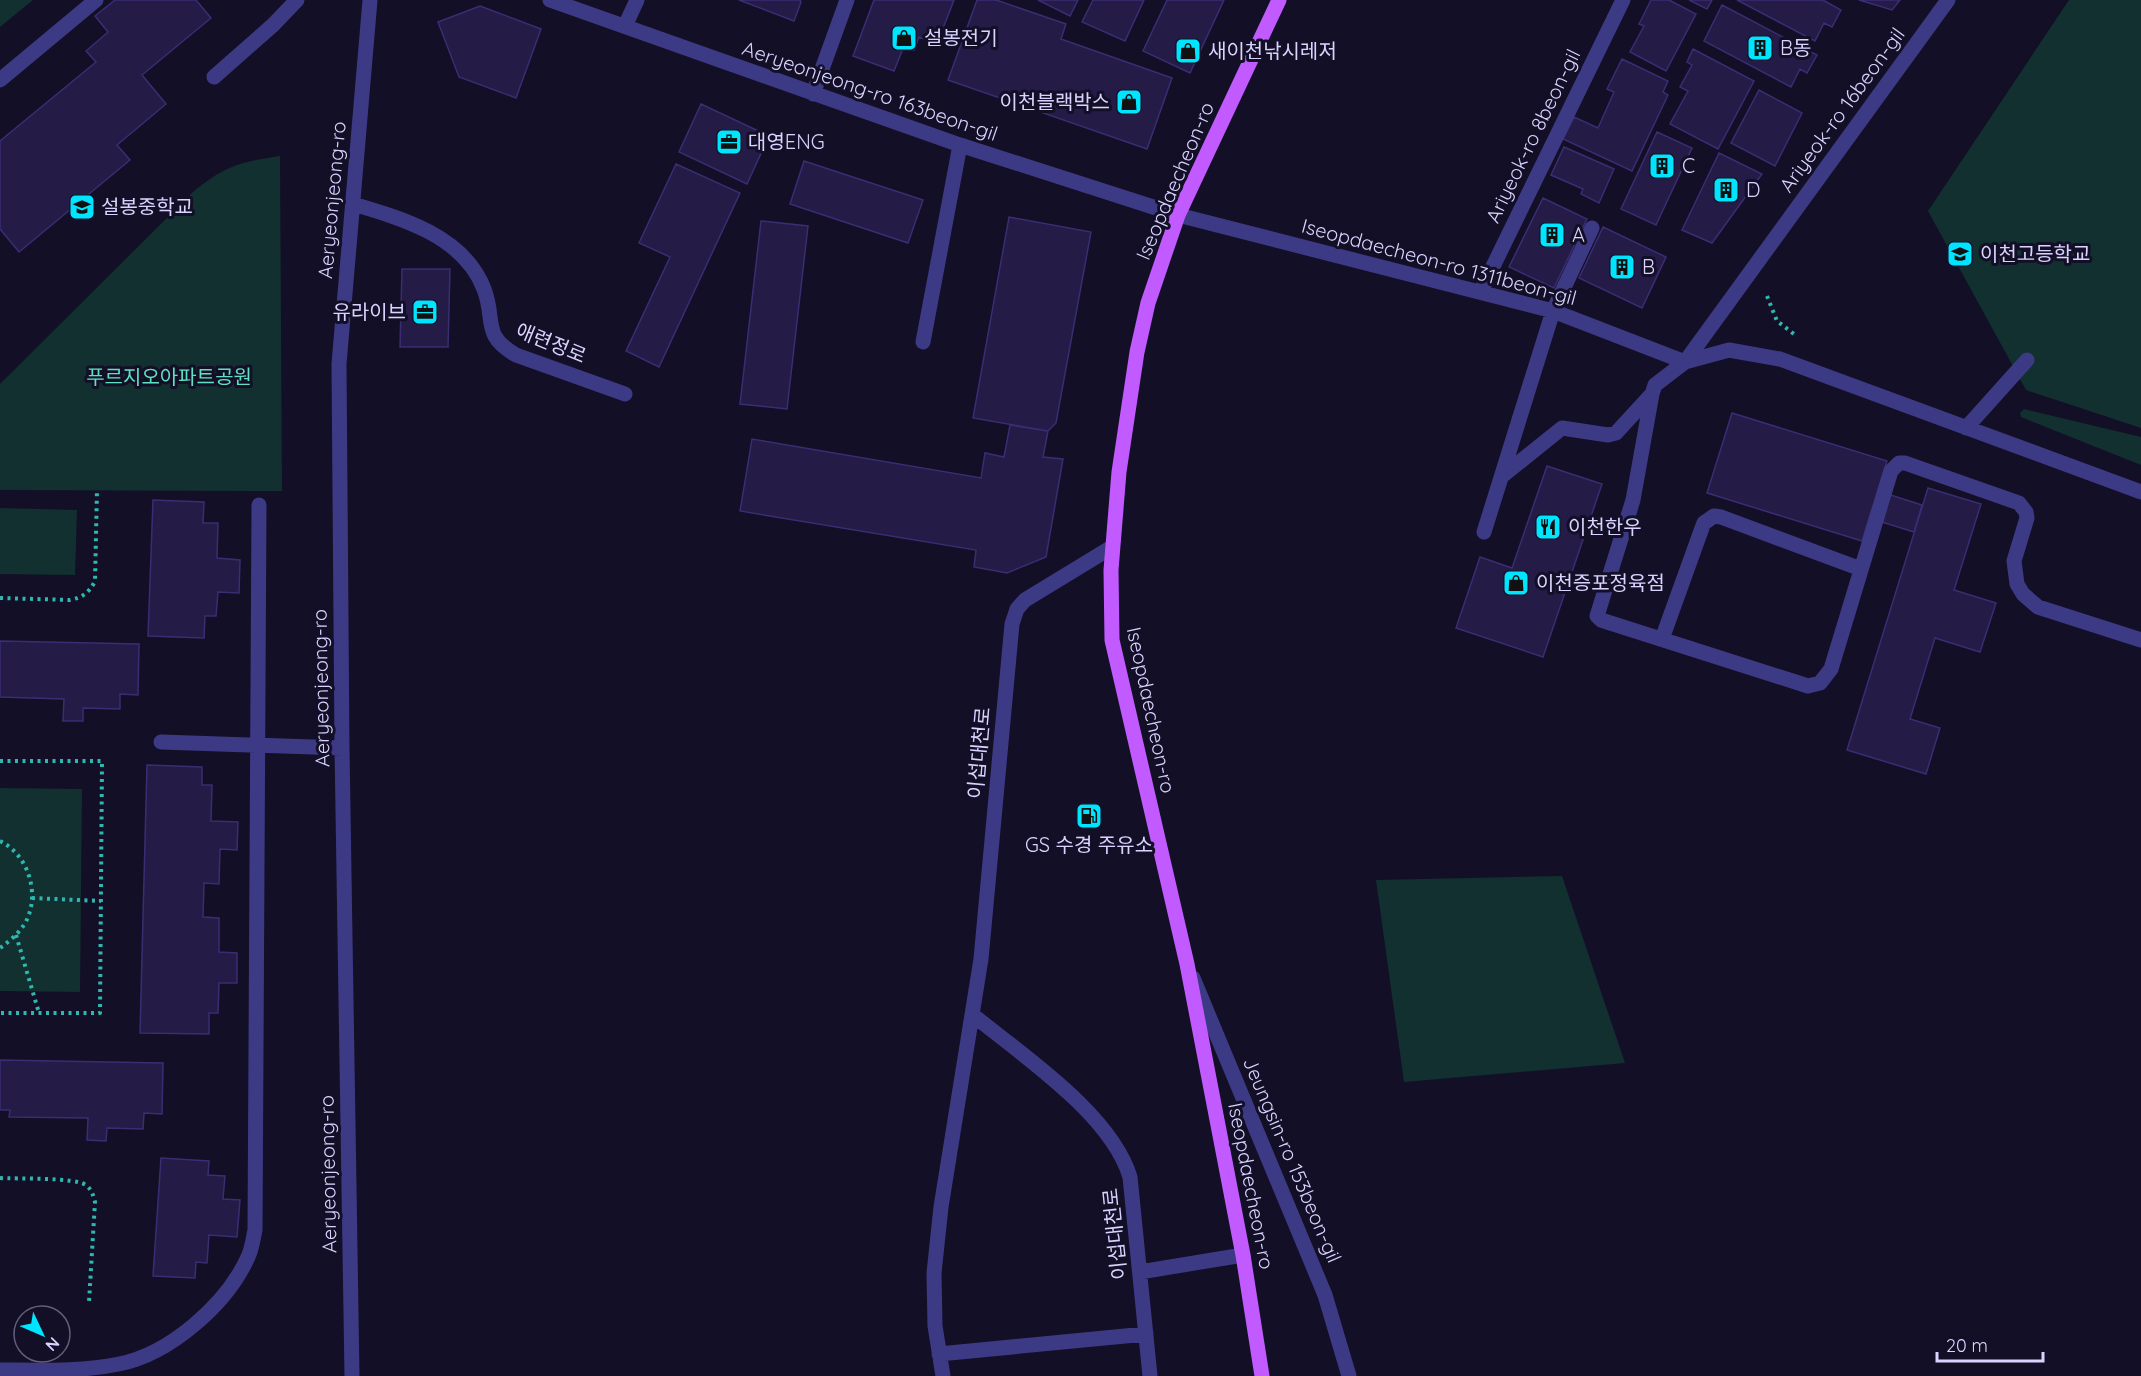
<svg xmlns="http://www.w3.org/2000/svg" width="2141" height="1376" viewBox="0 0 2141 1376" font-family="Quicksand,'Noto Sans KR',sans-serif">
<rect width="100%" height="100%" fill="#130f26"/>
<path fill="#12302f" d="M 0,0 L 33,0 L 0,27 Z
M 2069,0 L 2141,0 L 2141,428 L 2026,390 L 1928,211 Z
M 280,156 L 282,491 L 0,490 L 0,384 L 193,192 C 225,166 239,162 280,156 Z
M 2024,409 L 2141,437 L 2141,465 L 2021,417 L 2020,413 Z
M 0,508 L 77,510 L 75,575 L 0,574 Z
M 0,788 L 82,789 L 80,992 L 0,991 Z
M 1562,876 L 1625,1063 L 1404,1082 L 1376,880 Z"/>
<path fill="#241b47" stroke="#3b2d73" stroke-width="1.5" d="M 115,0 L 196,0 L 211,18 L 142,75 L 166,104 L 117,145 L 130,160 L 19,252 L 0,229 L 0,141 L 96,62 L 86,51 L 108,32 L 95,16 Z
M 739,0 L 800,0 L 801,2 L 794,21 Z
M 874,0 L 954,0 L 937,44 L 919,37 L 914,50 L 904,46 L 894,71 L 853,56 Z
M 977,0 L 996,0 L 1066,24 L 1061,39 L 1172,78 L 1147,149 L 948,80 Z
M 1038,0 L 1078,0 L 1070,16 Z
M 1093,0 L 1144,0 L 1125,41 L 1082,22 Z
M 1167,0 L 1224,0 L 1190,73 L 1143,51 Z
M 1651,0 L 1669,0 L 1696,14 L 1666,71 L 1630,52 L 1644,26 L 1639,24 Z
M 1689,0 L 1712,0 L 1707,9 Z
M 1737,0 L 1823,0 L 1841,10 L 1832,27 L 1824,23 L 1815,41 Z
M 1859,0 L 1900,0 L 1892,10 Z
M 1722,5 L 1817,55 L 1807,73 L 1800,69 L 1791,87 L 1704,41 Z
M 480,6 L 541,29 L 516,98 L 459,77 L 438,22 Z
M 1693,49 L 1754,81 L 1718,149 L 1670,124 L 1688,91 L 1680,87 L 1692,65 L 1687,62 Z
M 1622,59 L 1668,81 L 1663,92 L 1668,95 L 1632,171 L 1563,139 L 1574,117 L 1598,128 L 1614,92 L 1607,89 Z
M 1759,90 L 1802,113 L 1775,166 L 1731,143 Z
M 701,104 L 769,136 L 747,184 L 679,152 Z
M 1657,132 L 1692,148 L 1656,225 L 1621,209 Z
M 1564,147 L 1614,169 L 1599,203 L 1581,194 L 1583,189 L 1551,175 Z
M 1719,153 L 1762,174 L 1712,243 L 1682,230 Z
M 804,161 L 923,200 L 908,243 L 790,204 Z
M 676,164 L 740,193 L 659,367 L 626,351 L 670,257 L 639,243 Z
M 1543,198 L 1587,219 L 1554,288 L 1509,267 Z
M 1009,217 L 1091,232 L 1056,423 L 1048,431 L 973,418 Z
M 761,221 L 808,226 L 787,409 L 740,404 Z
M 1603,227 L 1666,257 L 1642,308 L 1579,278 Z
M 402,269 L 450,269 L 448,347 L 400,347 Z
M 1732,413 L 1887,461 L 1862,541 L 1707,493 Z
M 1010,425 L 1048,431 L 1043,457 L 1063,459 L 1046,557 L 1007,573 L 974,567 L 976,550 L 740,511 L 752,439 L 981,478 L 985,453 L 1004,457 Z
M 1547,466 L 1602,484 L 1543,657 L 1456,628 L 1480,557 L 1512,568 Z
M 1928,488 L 1981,504 L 1954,590 L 1996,603 L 1980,652 L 1935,638 L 1910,719 L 1940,728 L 1926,774 L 1847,750 Z
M 1878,491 L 1922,505 L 1914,532 L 1869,518 Z
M 153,500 L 204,502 L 203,523 L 218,523 L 217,558 L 240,560 L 239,593 L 218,592 L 216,616 L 205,616 L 204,638 L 148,636 Z
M 0,641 L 139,644 L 138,695 L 120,694 L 120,709 L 83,708 L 83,721 L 63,721 L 64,699 L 0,697 Z
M 147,765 L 202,767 L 202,785 L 212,785 L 211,821 L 238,822 L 237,850 L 220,849 L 219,884 L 204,883 L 203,917 L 219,918 L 219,952 L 237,953 L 237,983 L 219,983 L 218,1013 L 209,1013 L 209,1034 L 140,1033 Z
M 0,1060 L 163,1063 L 162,1114 L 144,1113 L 143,1129 L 107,1128 L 106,1141 L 87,1140 L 88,1118 L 9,1117 L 10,1110 L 0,1110 Z
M 161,1158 L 209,1161 L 208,1175 L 225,1176 L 223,1199 L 240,1200 L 237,1237 L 209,1235 L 207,1263 L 196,1262 L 195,1278 L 153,1276 Z"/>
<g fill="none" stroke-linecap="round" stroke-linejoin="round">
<path stroke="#2fb8b0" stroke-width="4" stroke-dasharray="3 4.5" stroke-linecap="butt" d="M 1767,296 L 1777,321 L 1794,334
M 0,598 L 70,600 C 83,597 89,593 95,581 L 97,490
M 0,761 L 102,761 L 100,1013 L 0,1013
M 0,841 C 27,854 39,890 28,917 C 23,930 11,940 0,948
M 32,898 L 101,901
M 16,935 L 39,1013
M 0,1178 C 17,1179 74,1177 86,1185 C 92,1190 93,1195 95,1202 L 89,1302"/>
<path stroke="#3d3a85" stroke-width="15" d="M 550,0 L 960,145 L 1178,215 L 1553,311 L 1685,362
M 1948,0 L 1685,362 L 1655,385 L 1652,394 L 1633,500 L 1597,616 L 1601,620 L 1808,686 L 1820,683 L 1831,669 L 1891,471 L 1899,463 L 1905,463 L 2019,503 L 2026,512 L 2027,518 L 2014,561 L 2017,584 L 2023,594 L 2038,607 L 2141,640
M 625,26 L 637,0
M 214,77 L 273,25 L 297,0
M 0,80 L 96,0
M 813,94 L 847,0
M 353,204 C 401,218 464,236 484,289 C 496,320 481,335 516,355 L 625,394
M 1481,291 L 1623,0
M 923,342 L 960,145
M 1685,362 L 1729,350 L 1780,359 L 2141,492
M 1966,428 L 2027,360
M 1501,477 L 1562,428 L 1608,435 L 1616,433 L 1650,396
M 1484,532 L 1553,311 L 1592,228
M 1662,639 L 1702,528 L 1704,523 L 1714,516 L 1721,517 L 1861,569
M 161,742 L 342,748
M 1193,978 L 1325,1295 L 1349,1376
M 973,1015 C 1023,1056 1111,1114 1130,1177 L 1150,1376
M 1140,1272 L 1243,1255
M 939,1354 L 1146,1334
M 0,1370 C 39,1370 80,1372 119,1364 C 170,1354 227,1304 248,1257 C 252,1249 253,1239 255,1230 L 259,505
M 352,1376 L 342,748 L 339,364 L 370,0
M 943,1376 L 935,1326 L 934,1273 L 941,1207 L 981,959 L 1012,624 L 1017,609 L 1025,600 L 1112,547"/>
<path stroke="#c25bff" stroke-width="15" d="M 1262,1376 L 1243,1255 L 1187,964 L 1112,640 L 1111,570 L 1119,472 L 1137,352 L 1148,303 L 1178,215 L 1279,0"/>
</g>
<defs>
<g id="shop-square" transform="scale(1.35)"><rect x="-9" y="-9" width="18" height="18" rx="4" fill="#00e5ff" stroke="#130f26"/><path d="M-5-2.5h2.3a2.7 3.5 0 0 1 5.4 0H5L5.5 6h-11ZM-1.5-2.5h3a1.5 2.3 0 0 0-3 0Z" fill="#111"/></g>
<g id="building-square" transform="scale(1.35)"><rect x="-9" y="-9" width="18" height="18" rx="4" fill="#00e5ff" stroke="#130f26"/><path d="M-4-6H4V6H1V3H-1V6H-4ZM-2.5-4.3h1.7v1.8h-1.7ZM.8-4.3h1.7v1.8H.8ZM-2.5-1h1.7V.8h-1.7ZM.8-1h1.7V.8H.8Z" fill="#111"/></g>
<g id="office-square" transform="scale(1.35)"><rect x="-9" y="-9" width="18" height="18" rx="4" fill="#00e5ff" stroke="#130f26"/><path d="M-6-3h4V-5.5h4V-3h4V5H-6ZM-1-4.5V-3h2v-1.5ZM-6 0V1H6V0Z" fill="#111"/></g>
<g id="school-square" transform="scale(1.35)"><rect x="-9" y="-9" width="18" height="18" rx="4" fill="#00e5ff" stroke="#130f26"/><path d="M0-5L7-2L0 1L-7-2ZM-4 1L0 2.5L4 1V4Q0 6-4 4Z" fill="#111"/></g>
<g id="restaurant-square" transform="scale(1.35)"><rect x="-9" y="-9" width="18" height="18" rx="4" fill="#00e5ff" stroke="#130f26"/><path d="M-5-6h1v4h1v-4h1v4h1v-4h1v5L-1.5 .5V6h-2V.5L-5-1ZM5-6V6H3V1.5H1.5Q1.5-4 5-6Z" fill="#111"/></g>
<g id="fuel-square" transform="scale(1.35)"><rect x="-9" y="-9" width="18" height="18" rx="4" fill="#00e5ff" stroke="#130f26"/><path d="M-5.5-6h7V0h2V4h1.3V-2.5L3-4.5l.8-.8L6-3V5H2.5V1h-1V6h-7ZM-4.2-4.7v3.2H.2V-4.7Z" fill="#111"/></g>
</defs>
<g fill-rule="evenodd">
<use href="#shop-square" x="904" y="38"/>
<use href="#building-square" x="1760" y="48"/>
<use href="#shop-square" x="1188" y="51"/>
<use href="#shop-square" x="1129" y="102"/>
<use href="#office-square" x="729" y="142"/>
<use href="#building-square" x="1662" y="166"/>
<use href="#building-square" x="1726" y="190"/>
<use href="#school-square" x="82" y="207"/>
<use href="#building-square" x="1552" y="235"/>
<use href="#school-square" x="1960" y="254"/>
<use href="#building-square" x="1622" y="267"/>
<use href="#office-square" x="425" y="312"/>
<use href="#restaurant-square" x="1548" y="527"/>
<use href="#shop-square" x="1516" y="583"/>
<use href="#fuel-square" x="1089" y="816"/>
</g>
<g text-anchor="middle" stroke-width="6" stroke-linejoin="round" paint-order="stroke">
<g font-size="20" fill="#d9d4ff" stroke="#130f26" text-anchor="start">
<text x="924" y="45">설봉전기</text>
<text x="1780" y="55">B동</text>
<text x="1208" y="58">새이천낚시레저</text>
<text x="1110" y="109" text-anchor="end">이천블랙박스</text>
<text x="748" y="149">대영ENG</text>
<text x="1682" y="173">C</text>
<text x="1746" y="197">D</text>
<text x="101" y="214">설봉중학교</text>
<text x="1572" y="242">A</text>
<text x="1980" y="261">이천고등학교</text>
<text x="1642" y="274">B</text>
<text x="406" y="319" text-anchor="end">유라이브</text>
<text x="1568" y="534">이천한우</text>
<text x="1536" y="590">이천증포정육점</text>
<text x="1089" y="852" text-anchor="middle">GS 수경 주유소</text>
</g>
<g font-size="20" fill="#d9d4ff" stroke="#130f26">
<text transform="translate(870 91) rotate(19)" y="7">Aeryeonjeong-ro 163beon-gil</text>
<text transform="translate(1842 110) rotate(-54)" y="7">Ariyeok-ro 16beon-gil</text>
<text transform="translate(1533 136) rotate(-64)" y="7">Ariyeok-ro 8beon-gil</text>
<text transform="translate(1175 181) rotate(-67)" y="7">Iseopdaecheon-ro</text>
<text transform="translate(332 200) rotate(-85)" y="7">Aeryeonjeong-ro</text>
<text transform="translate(1439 262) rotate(15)" y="7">Iseopdaecheon-ro 1311beon-gil</text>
<text transform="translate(551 343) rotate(22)" y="7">애련정로</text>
<text transform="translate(321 688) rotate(-91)" y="7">Aeryeonjeong-ro</text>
<text transform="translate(1151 710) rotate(78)" y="7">Iseopdaecheon-ro</text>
<text transform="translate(979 753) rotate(-85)" y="7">이섭대천로</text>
<text transform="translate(1292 1160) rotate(67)" y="7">Jeungsin-ro 153beon-gil</text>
<text transform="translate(328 1174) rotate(-91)" y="7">Aeryeonjeong-ro</text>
<text transform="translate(1251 1186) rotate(79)" y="7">Iseopdaecheon-ro</text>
<text transform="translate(1115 1234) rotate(-96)" y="7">이섭대천로</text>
</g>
<g font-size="20" fill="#5fe0c0" stroke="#130f26">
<text x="169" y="384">푸르지오아파트공원</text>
</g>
</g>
<g transform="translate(42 1334) rotate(134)"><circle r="28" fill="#130f26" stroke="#625e7d" stroke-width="1.5"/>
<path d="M0-4.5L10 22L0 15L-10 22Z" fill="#00e5ff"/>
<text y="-9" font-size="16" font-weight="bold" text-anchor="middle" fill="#d9d4ff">N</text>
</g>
<path d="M1937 1352v9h106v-9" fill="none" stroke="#d9d4ff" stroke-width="3"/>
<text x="1946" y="1352" font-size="18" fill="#d9d4ff" stroke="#130f26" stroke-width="4.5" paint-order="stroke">20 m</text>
</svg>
